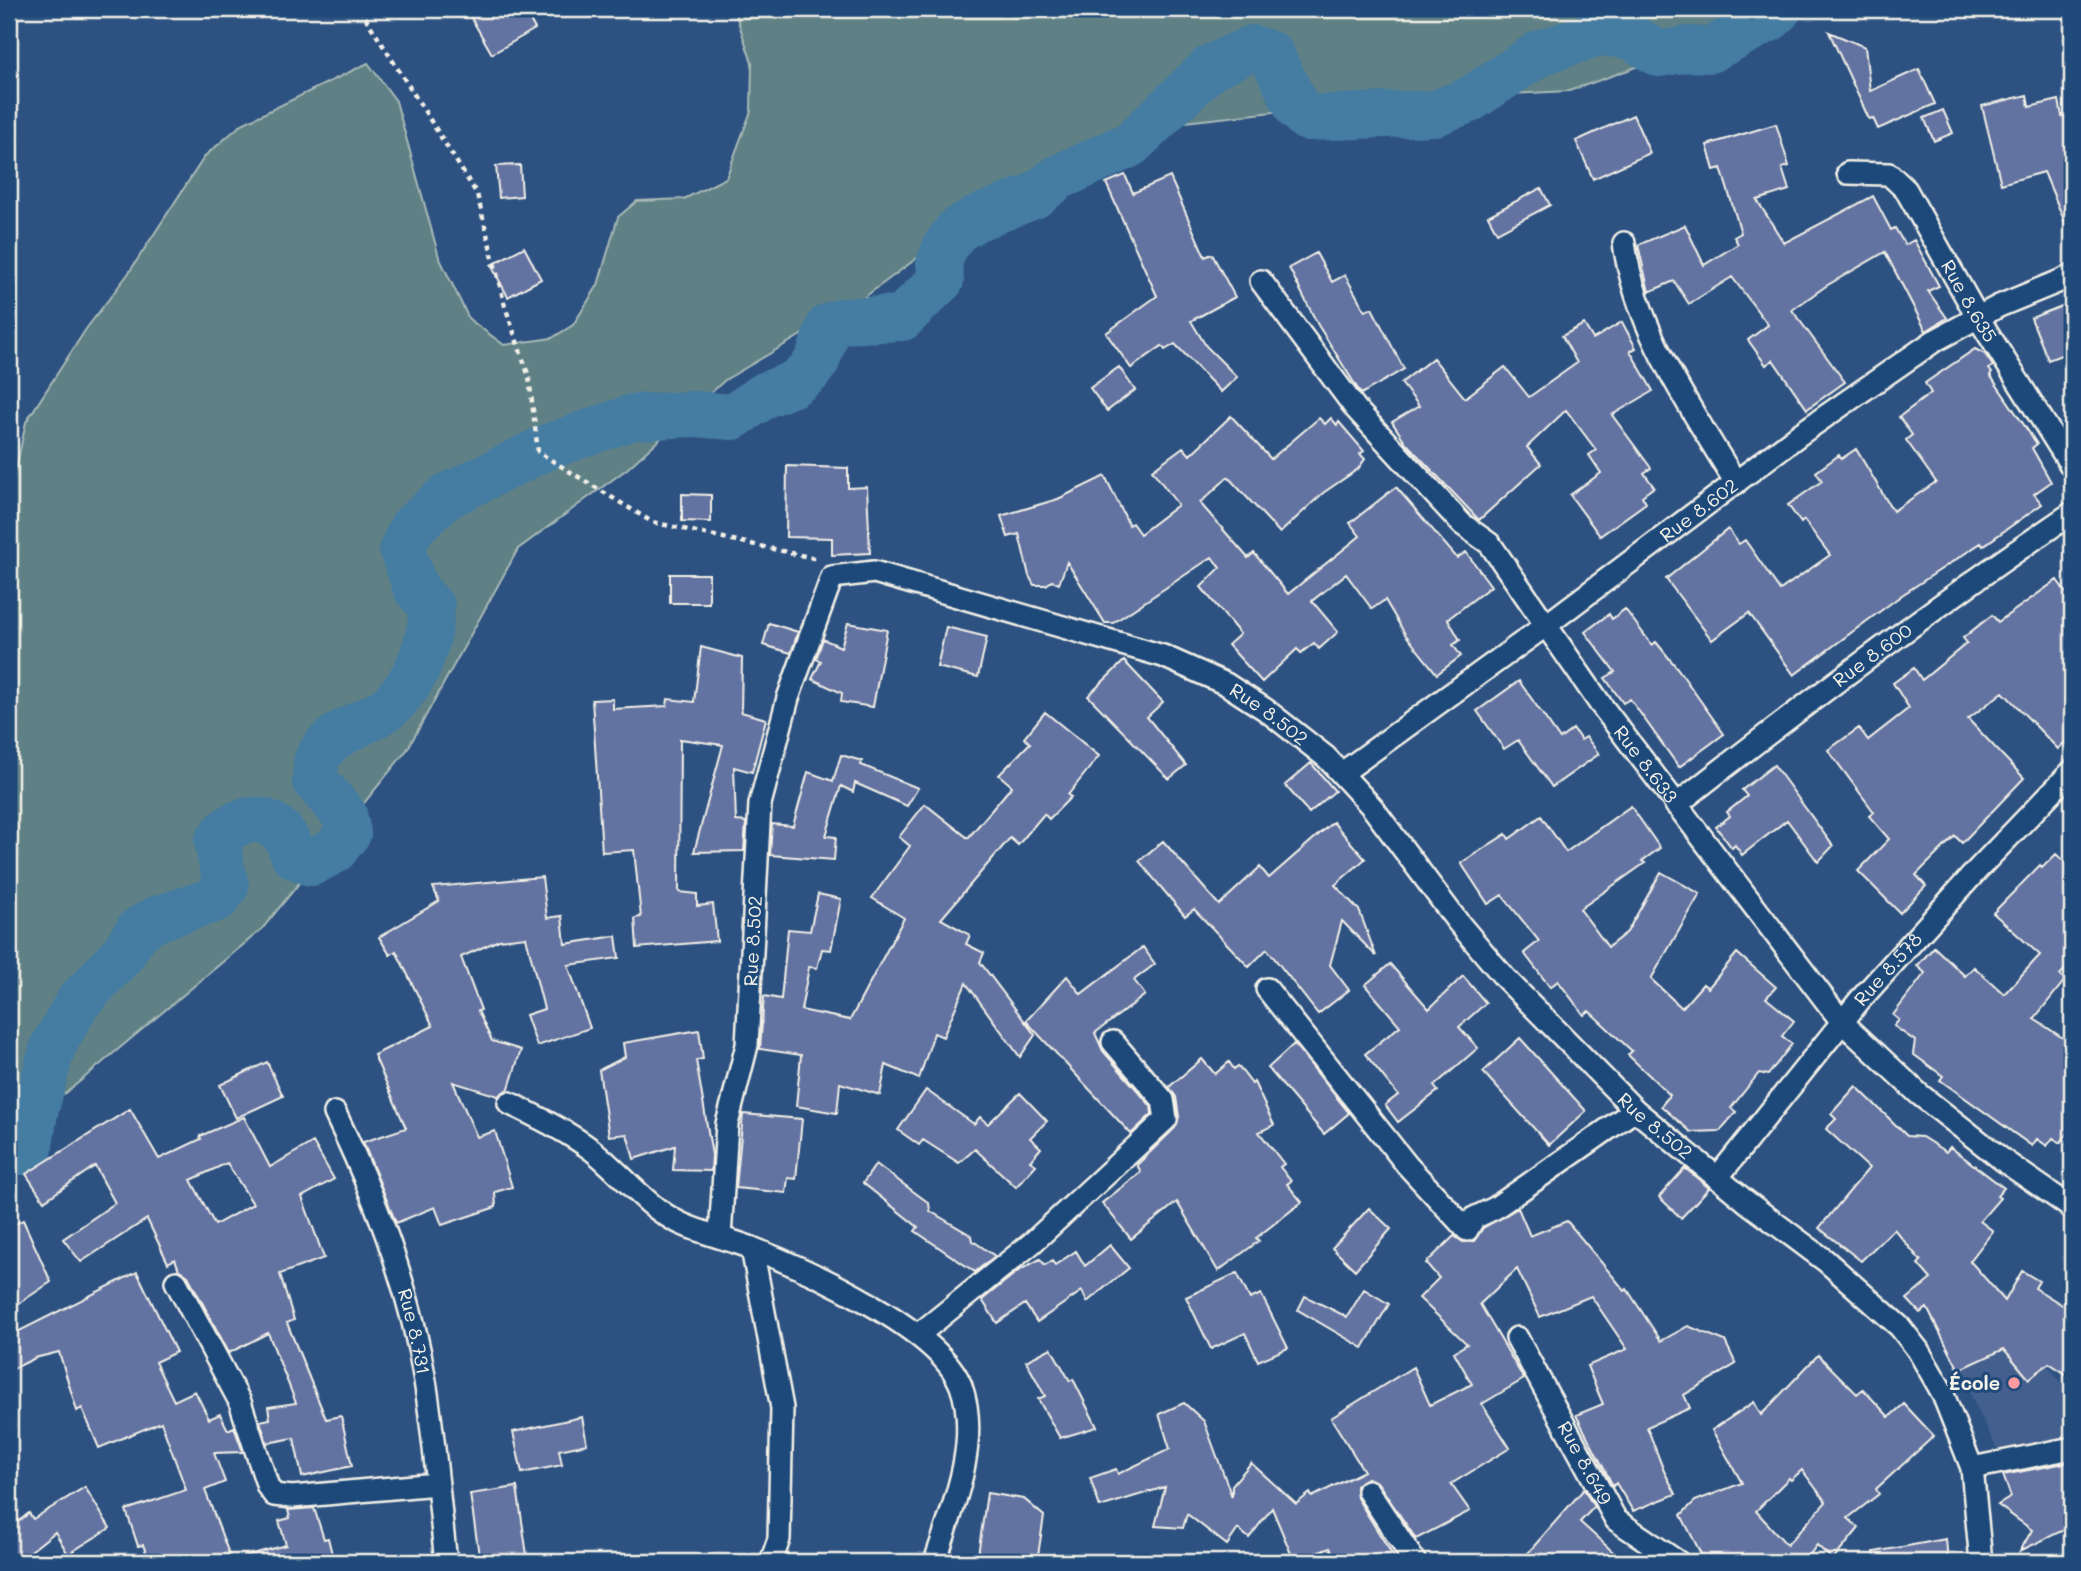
<svg xmlns="http://www.w3.org/2000/svg" width="2081" height="1571" viewBox="0 0 2081 1571" font-family="Mali,sans-serif">
<rect width="100%" height="100%" fill="#2d5282"/>
<filter id="ink" filterUnits="userSpaceOnUse"><feTurbulence type="fractalNoise" baseFrequency=".0143" numOctaves="2"/><feDisplacementMap in="SourceGraphic" scale="14" xChannelSelector="R" yChannelSelector="G"/><feConvolveMatrix kernelMatrix="1 2 1 2 8 2 1 2 1" color-interpolation-filters="sRGB"/></filter>
<g filter="url(#ink)">
<path fill="#425f8d" d="M 1994,1288 L 2007,1296 L 2032,1346 L 2072,1396 L 2072,1435 L 1999,1453 L 1938,1329 L 1969,1311 Z"/>
<path fill="#5e8185" stroke="#a9b9b6" stroke-width="2" d="M 734,9 L 1800,9 L 1569,91 L 1360,102 L 1185,122 L 1022,180 L 862,299 L 725,380 L 627,469 L 518,549 L 407,750 L 262,929 L 66,1093 L 9,1121 L 9,501 L 26,422 L 86,329 L 128,274 L 205,156 L 242,124 L 368,63 L 396,101 L 439,257 L 469,319 L 504,345 L 552,338 L 573,325 L 598,285 L 618,217 L 637,201 L 684,199 L 726,178 L 751,111 L 752,63 Z"/>
<g fill="none" stroke-linecap="round" stroke-linejoin="round">
<path stroke="#457ba2" stroke-width="46" d="M 9,1152 L 29,1152 L 35,1112 L 53,1046 L 78,1002 L 121,956 L 138,930 L 156,919 L 217,899 L 226,886 L 217,842 C 231,818 265,811 284,835 C 288,841 291,849 294,856 L 311,863 L 334,851 L 348,833 L 344,814 L 315,781 C 316,774 315,765 317,759 C 329,730 370,724 391,705 C 418,680 430,642 432,607 L 416,589 L 402,549 L 412,527 L 447,496 L 547,447 L 633,417 L 694,414 L 733,417 L 765,395 L 793,384 L 808,373 L 817,361 L 829,326 L 842,321 L 902,318 L 941,280 L 939,263 L 946,245 L 957,230 L 975,219 L 1034,196 L 1059,177 L 1131,144 L 1211,67 L 1252,48 L 1271,54 L 1298,109 L 1307,118 L 1435,113 L 1469,100 L 1540,53 L 1599,33 L 1630,36 L 1659,54 L 1688,49 L 1710,50 L 1771,18 L 1779,9"/>
</g>
<path fill="#6473a1" stroke="#f4f1e8" stroke-width="2" fill-rule="evenodd" d="M 466,9 L 524,9 L 535,29 L 492,54 Z
M 1829,32 L 1865,47 L 1870,91 L 1919,69 L 1935,104 L 1878,129 L 1873,118 L 1869,119 Z
M 2027,95 L 2029,107 L 2059,100 L 2062,116 L 2072,113 L 2072,239 L 2044,172 L 2001,184 L 1982,106 Z
M 1943,110 L 1953,133 L 1934,141 L 1924,118 Z
M 1633,115 L 1650,153 L 1593,179 L 1576,141 Z
M 1776,124 L 1789,166 L 1782,168 L 1789,190 L 1757,200 L 1784,243 L 1873,196 L 1891,230 L 1895,228 L 1905,245 L 1914,240 L 1939,286 L 1928,291 L 1947,318 L 1926,331 L 1885,252 L 1826,286 L 1792,310 L 1845,382 L 1807,409 L 1773,360 L 1766,365 L 1748,340 L 1768,325 L 1732,277 L 1689,304 L 1674,281 L 1649,292 L 1638,245 L 1685,225 L 1704,265 L 1738,244 L 1734,237 L 1741,233 L 1721,168 L 1714,170 L 1707,145 Z
M 520,165 L 522,196 L 499,198 L 496,166 Z
M 1125,175 L 1133,193 L 1170,177 L 1205,257 L 1212,254 L 1235,297 L 1191,321 L 1206,346 L 1237,377 L 1221,392 L 1175,344 L 1165,350 L 1162,346 L 1131,368 L 1106,333 L 1157,296 L 1106,183 Z
M 1541,188 L 1550,205 L 1497,233 L 1488,216 Z
M 524,247 L 541,279 L 508,297 L 491,265 Z
M 1316,253 L 1332,282 L 1345,275 L 1365,311 L 1372,308 L 1404,369 L 1361,394 L 1318,325 L 1289,268 Z
M 2072,302 L 2072,351 L 2048,360 L 2031,318 Z
M 1622,322 L 1636,348 L 1630,351 L 1653,391 L 1612,415 L 1651,468 L 1644,473 L 1654,487 L 1642,496 L 1646,503 L 1600,536 L 1570,495 L 1601,473 L 1589,455 L 1596,450 L 1566,410 L 1527,447 L 1541,464 L 1479,520 L 1406,443 L 1392,422 L 1419,406 L 1401,383 L 1433,358 L 1465,398 L 1505,367 L 1529,397 L 1577,363 L 1562,336 L 1584,324 L 1593,339 Z
M 1975,349 L 1985,354 L 1993,366 L 1989,369 L 1992,373 L 1990,375 L 2037,444 L 2032,448 L 2051,482 L 2034,494 L 2042,504 L 1983,546 L 1981,543 L 1902,595 L 1794,675 L 1749,613 L 1712,640 L 1666,579 L 1728,529 L 1739,544 L 1745,540 L 1780,590 L 1830,555 L 1804,520 L 1801,523 L 1788,505 L 1822,481 L 1816,472 L 1839,455 L 1841,459 L 1856,449 L 1893,511 L 1936,482 L 1906,440 L 1912,435 L 1899,417 L 1931,393 L 1925,383 Z
M 1119,367 L 1135,390 L 1107,411 L 1090,388 Z
M 1231,416 L 1271,459 L 1319,418 L 1325,424 L 1331,418 L 1337,425 L 1339,422 L 1364,451 L 1360,454 L 1365,459 L 1358,469 L 1323,493 L 1280,533 L 1228,477 L 1200,503 L 1248,558 L 1254,553 L 1288,594 L 1360,536 L 1350,523 L 1396,487 L 1457,558 L 1466,552 L 1491,586 L 1448,619 L 1460,640 L 1453,645 L 1461,656 L 1437,674 L 1405,634 L 1385,600 L 1372,609 L 1346,574 L 1312,601 L 1338,632 L 1319,649 L 1314,643 L 1301,653 L 1297,649 L 1262,682 L 1228,645 L 1240,634 L 1201,587 L 1220,568 L 1212,557 L 1113,623 L 1105,623 L 1067,562 L 1059,584 L 1052,581 L 1046,585 L 1034,585 L 1029,576 L 1019,534 L 1008,537 L 1001,516 L 1058,499 L 1105,476 L 1129,525 L 1132,523 L 1140,534 L 1178,505 L 1152,470 L 1183,447 L 1190,455 Z
M 787,466 L 848,468 L 848,488 L 867,487 L 870,553 L 832,555 L 832,538 L 786,537 Z
M 682,494 L 711,495 L 711,522 L 682,521 Z
M 670,574 L 709,574 L 709,603 L 670,603 Z
M 2057,580 L 2072,601 L 2072,735 L 2058,749 L 2003,692 L 1968,719 L 2024,778 L 1962,843 L 1955,836 L 1916,875 L 1926,886 L 1900,913 L 1858,871 L 1889,839 L 1869,816 L 1874,812 L 1828,750 L 1859,728 L 1868,740 L 1909,708 L 1893,683 L 1914,668 L 1922,680 L 1967,643 L 1963,638 L 1992,615 L 1998,622 Z
M 1625,609 L 1652,645 L 1656,642 L 1678,669 L 1724,734 L 1679,767 L 1630,699 L 1623,703 L 1605,678 L 1615,672 L 1585,632 L 1609,614 L 1612,619 Z
M 769,623 L 798,632 L 791,653 L 763,645 Z
M 848,623 L 887,630 L 873,707 L 841,702 L 842,693 L 812,679 L 821,661 L 816,659 L 823,639 L 841,647 Z
M 946,627 L 987,637 L 978,677 L 937,667 Z
M 701,647 L 742,658 L 741,712 L 766,719 L 752,772 L 734,767 L 736,821 L 746,822 L 744,851 L 694,852 L 723,745 L 680,739 L 679,892 L 697,894 L 697,906 L 713,904 L 717,941 L 637,948 L 635,918 L 641,917 L 634,850 L 602,852 L 592,700 L 613,699 L 613,709 L 667,706 L 668,699 L 694,702 Z
M 1124,661 L 1163,702 L 1147,717 L 1186,765 L 1169,779 L 1088,696 Z
M 1519,681 L 1560,739 L 1573,729 L 1581,740 L 1586,737 L 1599,754 L 1552,787 L 1518,740 L 1504,749 L 1477,711 Z
M 1045,712 L 1099,756 L 1068,795 L 1071,797 L 1049,819 L 1044,814 L 1018,845 L 1010,838 L 941,919 L 970,935 L 966,944 L 984,953 L 980,962 L 1035,1035 L 1020,1057 L 966,983 L 943,1037 L 934,1033 L 919,1079 L 886,1065 L 880,1095 L 840,1083 L 837,1113 L 796,1106 L 801,1055 L 760,1049 L 764,996 L 781,999 L 788,929 L 810,931 L 818,894 L 841,899 L 831,950 L 822,949 L 817,968 L 809,967 L 801,1010 L 850,1020 L 904,918 L 872,898 L 910,846 L 899,837 L 925,804 L 968,838 L 1012,786 L 999,775 L 1030,743 L 1024,738 Z
M 841,755 L 862,761 L 861,765 L 918,788 L 907,806 L 855,783 L 853,792 L 841,786 L 826,836 L 836,837 L 834,860 L 770,855 L 772,824 L 793,826 L 808,772 L 833,781 Z
M 1311,763 L 1335,791 L 1309,813 L 1285,785 Z
M 1774,765 L 1833,846 L 1818,862 L 1787,820 L 1742,855 L 1735,845 L 1732,848 L 1716,827 L 1730,816 L 1727,812 L 1747,796 L 1742,790 Z
M 1631,806 L 1660,848 L 1642,861 L 1645,863 L 1580,909 L 1608,947 L 1627,932 L 1661,872 L 1700,894 L 1651,979 L 1682,1008 L 1703,984 L 1708,988 L 1737,953 L 1776,987 L 1766,998 L 1794,1021 L 1782,1036 L 1792,1044 L 1768,1075 L 1759,1073 L 1731,1108 L 1736,1112 L 1720,1131 L 1691,1132 L 1661,1106 L 1670,1095 L 1628,1055 L 1632,1051 L 1589,1011 L 1584,1015 L 1558,981 L 1550,987 L 1524,953 L 1539,941 L 1502,895 L 1488,904 L 1461,863 L 1506,834 L 1509,839 L 1541,816 L 1566,852 Z
M 1333,822 L 1365,859 L 1335,885 L 1359,910 L 1376,956 L 1342,921 L 1330,965 L 1349,990 L 1318,1014 L 1267,949 L 1249,967 L 1194,909 L 1185,916 L 1139,861 L 1163,841 L 1219,905 L 1260,867 L 1269,878 Z
M 2056,854 L 2072,868 L 2072,961 L 2060,975 L 2065,980 L 2034,1019 L 2072,1044 L 2072,1128 L 2060,1143 L 2053,1138 L 2047,1146 L 2037,1139 L 2032,1146 L 1940,1080 L 1943,1076 L 1913,1054 L 1915,1041 L 1894,1026 L 1899,1020 L 1893,1015 L 1925,973 L 1917,966 L 1934,947 L 1965,976 L 1974,967 L 2004,994 L 2040,955 L 1993,913 L 2040,865 L 2042,868 Z
M 542,877 L 547,918 L 562,916 L 565,944 L 616,936 L 619,958 L 568,965 L 590,1028 L 537,1046 L 526,1015 L 544,1009 L 526,937 L 499,940 L 461,957 L 481,1010 L 478,1011 L 492,1041 L 521,1050 L 509,1088 L 498,1096 L 453,1082 L 477,1137 L 495,1131 L 512,1187 L 495,1192 L 496,1207 L 442,1225 L 435,1207 L 396,1223 L 363,1142 L 406,1128 L 374,1055 L 433,1026 L 396,951 L 390,955 L 379,937 L 439,901 L 433,887 Z
M 1143,947 L 1155,964 L 1134,980 L 1145,995 L 1095,1033 L 1103,1051 L 1151,1106 L 1152,1114 L 1131,1134 L 1026,1021 L 1067,976 L 1081,994 Z
M 1390,964 L 1429,1009 L 1463,976 L 1486,1003 L 1459,1027 L 1478,1048 L 1434,1086 L 1438,1091 L 1398,1122 L 1385,1105 L 1398,1095 L 1365,1054 L 1400,1026 L 1365,985 Z
M 699,1030 L 703,1059 L 696,1060 L 712,1155 L 711,1171 L 673,1170 L 675,1146 L 634,1159 L 627,1134 L 609,1136 L 599,1070 L 625,1057 L 623,1043 Z
M 1520,1038 L 1586,1111 L 1549,1145 L 1483,1072 Z
M 1294,1044 L 1349,1113 L 1324,1134 L 1268,1068 Z
M 1202,1059 L 1215,1074 L 1229,1062 L 1234,1069 L 1238,1066 L 1252,1084 L 1254,1082 L 1274,1125 L 1259,1132 L 1284,1164 L 1280,1167 L 1291,1181 L 1287,1184 L 1302,1202 L 1256,1238 L 1259,1241 L 1218,1271 L 1177,1202 L 1131,1239 L 1102,1203 L 1141,1172 L 1137,1165 L 1175,1128 L 1179,1117 L 1176,1097 L 1169,1087 Z
M 267,1062 L 283,1096 L 236,1118 L 220,1085 Z
M 1856,1086 L 1907,1136 L 1922,1137 L 1946,1152 L 1950,1147 L 2004,1188 L 1997,1196 L 2000,1198 L 1980,1221 L 1993,1231 L 1970,1261 L 2005,1301 L 2022,1271 L 2039,1281 L 2035,1288 L 2072,1311 L 2072,1378 L 2049,1363 L 2029,1379 L 2004,1349 L 1959,1370 L 1927,1308 L 1920,1313 L 1907,1299 L 1931,1279 L 1918,1264 L 1921,1261 L 1894,1229 L 1861,1261 L 1819,1228 L 1869,1168 L 1826,1129 L 1836,1119 L 1831,1114 Z
M 926,1090 L 974,1124 L 980,1117 L 988,1124 L 1020,1093 L 1047,1121 L 1030,1138 L 1041,1148 L 1030,1161 L 1036,1165 L 1016,1187 L 975,1149 L 959,1163 L 923,1140 L 919,1145 L 898,1130 Z
M 130,1109 L 159,1159 L 201,1139 L 200,1136 L 244,1117 L 270,1167 L 313,1142 L 334,1179 L 302,1197 L 324,1258 L 280,1274 L 294,1320 L 287,1323 L 326,1419 L 341,1416 L 352,1466 L 302,1477 L 294,1438 L 267,1443 L 260,1421 L 270,1419 L 268,1407 L 296,1403 L 268,1333 L 229,1353 L 188,1276 L 179,1270 L 175,1259 L 168,1263 L 147,1219 L 81,1262 L 63,1239 L 115,1203 L 95,1166 L 44,1201 L 26,1174 ZM 227,1163 L 253,1204 L 215,1225 L 191,1180 Z
M 743,1114 L 802,1119 L 796,1179 L 788,1178 L 786,1193 L 736,1188 Z
M 876,1164 L 929,1203 L 930,1211 L 972,1236 L 973,1241 L 995,1256 L 975,1272 L 915,1231 L 918,1227 L 863,1183 Z
M 1685,1168 L 1709,1188 L 1681,1218 L 1659,1197 Z
M 1369,1208 L 1391,1229 L 1355,1270 L 1332,1248 Z
M 1518,1208 L 1530,1236 L 1567,1221 L 1625,1291 L 1627,1289 L 1661,1341 L 1688,1326 L 1725,1341 L 1736,1364 L 1684,1395 L 1690,1408 L 1647,1427 L 1664,1471 L 1676,1494 L 1633,1511 L 1616,1483 L 1613,1486 L 1576,1415 L 1603,1404 L 1587,1366 L 1627,1349 L 1591,1296 L 1540,1317 L 1517,1269 L 1480,1304 L 1524,1379 L 1482,1404 L 1510,1448 L 1451,1484 L 1470,1511 L 1416,1539 L 1378,1483 L 1367,1478 L 1356,1486 L 1357,1498 L 1397,1562 L 1338,1562 L 1330,1548 L 1294,1561 L 1272,1508 L 1249,1538 L 1238,1529 L 1227,1545 L 1187,1514 L 1183,1528 L 1155,1526 L 1165,1487 L 1100,1507 L 1090,1478 L 1116,1469 L 1118,1474 L 1170,1449 L 1159,1414 L 1184,1403 L 1204,1421 L 1232,1497 L 1232,1485 L 1251,1463 L 1296,1504 L 1310,1493 L 1312,1497 L 1364,1471 L 1331,1418 L 1413,1367 L 1430,1405 L 1472,1384 L 1454,1352 L 1467,1344 L 1419,1298 L 1439,1278 L 1426,1263 L 1454,1236 L 1463,1242 L 1474,1241 L 1483,1228 Z
M 23,1220 L 51,1282 L 9,1310 L 9,1227 Z
M 1110,1245 L 1129,1268 L 1087,1302 L 1082,1291 L 1037,1322 L 1025,1304 L 997,1323 L 982,1300 L 1018,1271 L 1040,1259 L 1045,1265 L 1052,1261 L 1055,1265 L 1076,1251 L 1085,1266 Z
M 137,1272 L 176,1352 L 155,1362 L 174,1401 L 195,1391 L 209,1419 L 220,1414 L 228,1430 L 234,1427 L 243,1452 L 214,1453 L 225,1482 L 205,1490 L 232,1562 L 150,1562 L 143,1545 L 138,1546 L 126,1510 L 186,1490 L 161,1422 L 99,1448 L 82,1408 L 77,1411 L 59,1352 L 35,1358 L 9,1371 L 9,1336 Z
M 1237,1273 L 1250,1299 L 1261,1294 L 1288,1348 L 1258,1361 L 1245,1333 L 1211,1349 L 1186,1297 Z
M 1364,1289 L 1389,1304 L 1363,1348 L 1298,1310 L 1305,1296 L 1347,1317 Z
M 1051,1348 L 1070,1381 L 1073,1379 L 1097,1427 L 1060,1438 L 1038,1399 L 1045,1396 L 1026,1361 Z
M 1818,1355 L 1857,1394 L 1863,1389 L 1889,1417 L 1904,1404 L 1934,1436 L 1876,1489 L 1879,1494 L 1848,1518 L 1859,1528 L 1833,1560 L 1817,1545 L 1804,1562 L 1709,1562 L 1701,1554 L 1681,1515 L 1695,1501 L 1742,1483 L 1712,1430 L 1754,1402 L 1761,1415 ZM 1802,1470 L 1826,1502 L 1787,1545 L 1756,1511 L 1789,1478 L 1791,1480 Z
M 582,1417 L 587,1444 L 559,1450 L 562,1465 L 522,1473 L 513,1432 Z
M 2070,1462 L 2072,1526 L 2020,1551 L 2032,1530 L 1998,1505 L 2011,1497 L 2003,1475 Z
M 85,1487 L 110,1528 L 68,1554 L 55,1532 L 17,1562 L 9,1562 L 9,1529 L 29,1513 L 33,1519 Z
M 517,1487 L 528,1562 L 480,1562 L 470,1494 Z
M 1584,1489 L 1594,1507 L 1580,1522 L 1624,1562 L 1520,1562 Z
M 987,1493 L 1024,1499 L 1044,1516 L 1037,1562 L 1010,1562 L 1011,1560 L 978,1555 Z
M 314,1508 L 324,1539 L 328,1538 L 334,1562 L 246,1562 L 245,1556 L 286,1545 L 279,1521 L 290,1518 L 288,1510 Z
M 1946,1539 L 1948,1562 L 1875,1562 L 1874,1552 Z"/>
<g fill="none" stroke-linecap="round" stroke-linejoin="round">
<g stroke="#f4f1e8" stroke-width="26">
<g id="minor">
<path id="s1" d="M 1848,173 L 1889,174 L 1906,190 L 1977,316 L 2072,467"/>
<path d="M 1624,243 C 1637,333 1690,406 1736,483"/>
<path id="s2" d="M 1261,281 L 1356,409 L 1462,524 L 1490,544 L 1601,705 L 1842,1022 L 1919,1094 L 2004,1161 L 2072,1208"/>
<path id="s3" d="M 1342,773 L 1545,626 L 1800,434 L 1934,341 L 1999,306 L 2072,276"/>
<path id="s4" d="M 1676,805 C 1805,704 1936,605 2072,513"/>
<path d="M 1267,989 L 1407,1165 L 1467,1230 L 1474,1218 L 1495,1208 L 1635,1110"/>
<path d="M 509,1103 C 537,1117 567,1131 592,1150 C 623,1174 645,1207 682,1224 C 704,1234 729,1239 752,1248 C 808,1270 939,1328 961,1386 C 981,1442 952,1509 935,1562"/>
<path id="s5" d="M 335,1113 C 376,1198 410,1287 425,1381 C 435,1441 439,1502 446,1562"/>
<path id="s6" d="M 1717,1178 L 1859,1001 L 1977,870 L 2072,771"/>
<path id="s7" d="M 720,1237 L 727,1124 L 747,1045 L 760,804 L 788,698 L 832,577 L 874,572 L 1163,656 L 1226,684 L 1266,710 L 1326,757 L 1372,807 L 1457,921 L 1505,978 L 1635,1110 L 1747,1202 L 1826,1261 L 1900,1327 L 1918,1350 L 1942,1392 L 1972,1468 L 1981,1562"/>
<path d="M 752,1248 L 782,1408 L 779,1539 L 771,1562"/>
<path d="M 176,1282 L 240,1402 L 268,1487 L 274,1495 L 292,1497 L 437,1484"/>
<path d="M 918,1335 L 1032,1243 L 1166,1119 L 1163,1100 L 1113,1042"/>
<path id="s8" d="M 1517,1338 L 1616,1520 L 1678,1562"/>
<path d="M 1972,1468 L 2072,1448"/>
<path d="M 1368,1491 L 1415,1562"/>
</g>
</g>
<path stroke="#f4f1e8" stroke-width="4.5" stroke-dasharray="5 5" stroke-linecap="butt" d="M 360,9 L 477,194 L 505,306 L 529,377 L 538,452 L 652,522 L 818,559"/>
<use href="#minor" stroke="#1f4a7a" stroke-width="21"/>
</g>
</g>
<circle fill="#ff9aa2" stroke="#1f4a7a" stroke-width="2.5" cx="2014" cy="1383" r="7"/>
<g text-anchor="middle" stroke-width="6" stroke-linejoin="round" paint-order="stroke">
<g font-size="19" fill="#f4f1e8" stroke="#1f4a7a">
<text dy="7" stroke="none"><textPath href="#s1" startOffset="192">Rue 8.635</textPath></text>
<text dy="7" stroke="none"><textPath href="#s3" startOffset="443">Rue 8.602</textPath></text>
<text dy="7" stroke="none"><textPath href="#s4" startOffset="247">Rue 8.600</textPath></text>
<text dy="7" stroke="none"><textPath href="#s7" startOffset="1139">Rue 8.502</textPath></text>
<text dy="7" stroke="none"><textPath href="#s2" startOffset="620">Rue 8.633</textPath></text>
<text dy="7" stroke="none"><textPath href="#s7" startOffset="299">Rue 8.502</textPath></text>
<text dy="7" stroke="none"><textPath href="#s6" startOffset="270">Rue 8.578</textPath></text>
<text dy="7" stroke="none"><textPath href="#s7" startOffset="1706">Rue 8.502</textPath></text>
<text dy="7" stroke="none"><textPath href="#s5" startOffset="233">Rue 8.731</textPath></text>
<text dy="7" stroke="none"><textPath href="#s8" startOffset="142">Rue 8.649</textPath></text>
</g>
<g font-size="19" font-weight="bold" fill="#f4f1e8" stroke="#1f4a7a" text-anchor="end">
<text x="2000" y="1390">École</text>
</g>
</g>
<rect width="2081" height="1571" fill="none" stroke="#1f4a7a" stroke-width="35"/>
<rect x="18" y="18" width="2046" height="1536" fill="none" stroke="#f4f1e8" stroke-width="2.5" filter="url(#ink)"/>
</svg>
